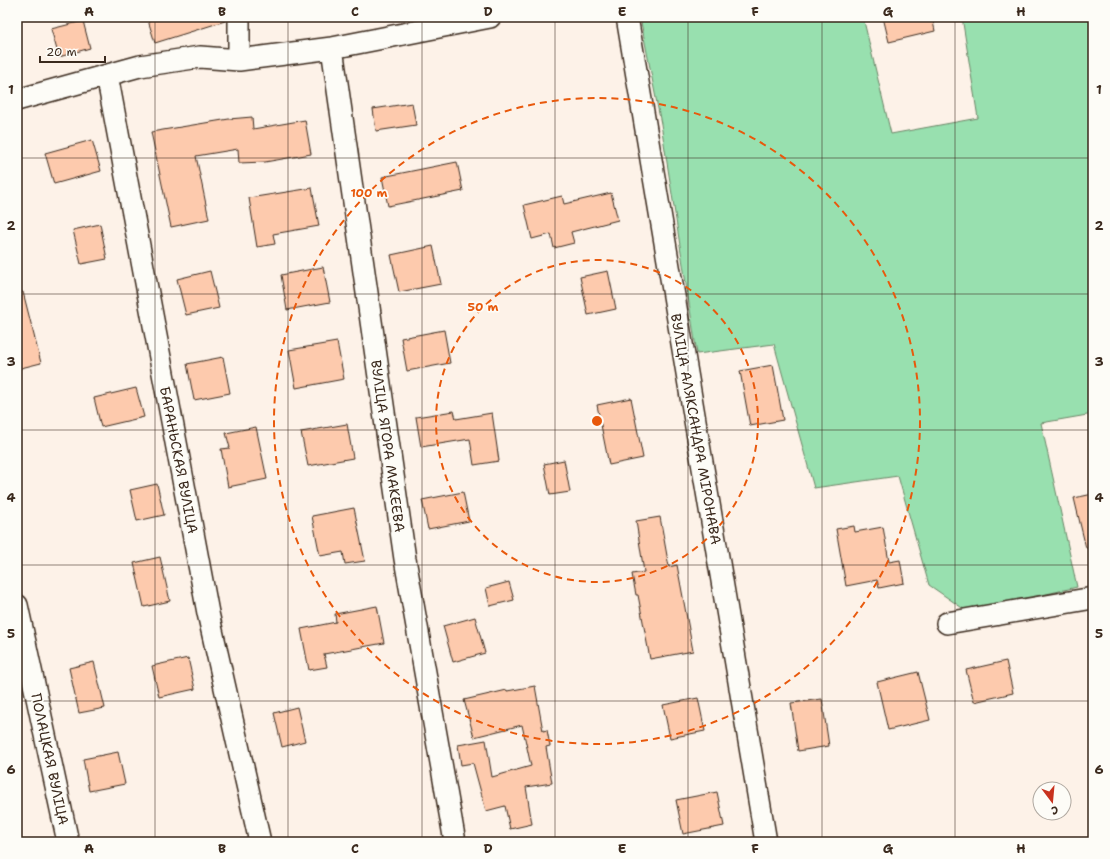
<svg xmlns="http://www.w3.org/2000/svg" width="1110" height="859" viewBox="0 0 1110 859" font-family="'Shantell Sans',sans-serif">
<rect width="100%" height="100%" fill="#fdf2e8"/>
<filter id="ink" filterUnits="userSpaceOnUse"><feTurbulence type="fractalNoise" baseFrequency=".025" numOctaves="2"/><feDisplacementMap in="SourceGraphic" scale="8" xChannelSelector="R" yChannelSelector="G"/><feConvolveMatrix kernelMatrix="1 2 1 2 8 2 1 2 1" color-interpolation-filters="sRGB"/></filter>
<g filter="url(#ink)">
<path fill="#98e0af" stroke="#6a8566" d="M 647,17 L 863,17 L 891,134 L 978,118 L 962,17 L 1093,17 L 1093,414 L 1041,423 L 1077,587 L 968,612 L 929,585 L 898,476 L 814,488 L 774,344 L 697,354 L 661,124 L 641,22 Z"/>
<path fill="#fdcaad" stroke="#3b2a1e" d="M 147,17 L 225,17 L 225,21 L 155,43 Z
M 883,17 L 932,17 L 935,31 L 889,42 Z
M 83,21 L 90,48 L 59,57 L 51,29 Z
M 412,103 L 416,125 L 376,131 L 373,109 Z
M 252,117 L 253,129 L 305,120 L 311,154 L 265,162 L 239,163 L 238,149 L 196,156 L 209,219 L 171,227 L 151,132 L 229,119 Z
M 92,140 L 101,171 L 54,184 L 45,153 Z
M 457,162 L 463,191 L 388,206 L 382,177 Z
M 312,188 L 319,226 L 273,234 L 275,244 L 257,247 L 249,198 Z
M 611,193 L 618,220 L 571,232 L 574,243 L 554,248 L 551,234 L 532,239 L 524,205 L 562,196 L 564,204 Z
M 100,224 L 107,259 L 81,264 L 73,230 Z
M 433,246 L 441,284 L 399,292 L 391,255 Z
M 323,267 L 330,302 L 287,310 L 281,275 Z
M 210,271 L 219,308 L 186,315 L 177,279 Z
M 608,271 L 616,309 L 588,315 L 580,277 Z
M 23,292 L 41,363 L 17,369 L 17,293 Z
M 444,330 L 450,363 L 407,371 L 401,338 Z
M 337,342 L 344,379 L 296,388 L 289,350 Z
M 223,357 L 230,393 L 194,400 L 187,364 Z
M 773,365 L 783,420 L 750,426 L 740,371 Z
M 136,388 L 144,417 L 101,427 L 94,398 Z
M 631,398 L 643,458 L 609,465 L 597,405 Z
M 454,411 L 456,419 L 492,413 L 499,461 L 474,465 L 470,439 L 421,447 L 416,417 Z
M 347,424 L 353,458 L 308,466 L 301,432 Z
M 256,427 L 267,479 L 228,487 L 221,449 L 230,448 L 226,433 Z
M 564,460 L 570,492 L 550,495 L 544,464 Z
M 157,484 L 164,515 L 137,521 L 130,490 Z
M 463,492 L 469,521 L 428,529 L 422,500 Z
M 1093,494 L 1093,548 L 1086,548 L 1074,498 Z
M 354,508 L 365,561 L 345,564 L 343,552 L 320,556 L 312,516 Z
M 660,517 L 669,567 L 677,565 L 693,651 L 650,659 L 638,595 L 636,595 L 632,574 L 644,572 L 636,521 Z
M 854,526 L 855,532 L 883,527 L 889,562 L 900,560 L 904,583 L 879,588 L 877,580 L 846,586 L 836,529 Z
M 160,557 L 170,601 L 144,607 L 134,563 Z
M 509,582 L 514,600 L 490,606 L 486,588 Z
M 377,606 L 384,643 L 324,654 L 327,667 L 309,670 L 301,629 L 336,622 L 335,614 Z
M 475,617 L 485,653 L 453,662 L 443,626 Z
M 188,658 L 195,689 L 159,697 L 152,666 Z
M 1006,661 L 1013,693 L 974,702 L 966,670 Z
M 94,662 L 105,708 L 79,713 L 69,668 Z
M 918,672 L 930,720 L 888,730 L 877,682 Z
M 535,686 L 543,731 L 547,730 L 550,746 L 546,747 L 552,783 L 526,787 L 532,824 L 510,829 L 505,806 L 486,811 L 473,763 L 461,765 L 458,745 L 486,740 L 492,777 L 531,766 L 522,725 L 474,737 L 464,700 L 507,690 L 507,691 Z
M 698,698 L 705,731 L 670,738 L 663,705 Z
M 822,699 L 829,746 L 798,751 L 791,703 Z
M 297,707 L 305,741 L 282,747 L 274,713 Z
M 118,752 L 125,784 L 89,791 L 83,759 Z
M 717,792 L 724,826 L 683,834 L 676,800 Z"/>
<g fill="none" stroke-linecap="round" stroke-linejoin="round">
<g stroke="#3b2a1e" stroke-width="24">
<path id="minor" d="M 239,17 L 239,60
M 627,17 L 766,842
M 332,48 L 405,559 L 455,842
M 107,75 L 208,613 L 260,842
M 17,100 L 140,66 L 200,57 L 239,60 L 332,48 L 490,17
M 17,605 L 68,842
M 947,623 L 1093,598"/>
</g>
<use href="#minor" stroke="#fdfcf7" stroke-width="21"/>
</g>
</g>
<path fill="none" stroke="#3b2a1e" stroke-width="1" stroke-opacity="0.55" d="M 155,17 L 155,842M 288,17 L 288,842M 422,17 L 422,842M 555,17 L 555,842M 688,17 L 688,842M 822,17 L 822,842M 955,17 L 955,842M 17,158 L 1093,158M 17,294 L 1093,294M 17,430 L 1093,430M 17,565 L 1093,565M 17,701 L 1093,701"/>
<g fill="none" stroke="#e8590c" stroke-width="2" stroke-dasharray="7 5">
<circle cx="597" cy="421" r="161"/>
<circle cx="597" cy="421" r="323"/>
</g>
<g text-anchor="middle" stroke-width="3.5" stroke-linejoin="round" paint-order="stroke">
<g font-size="14" fill="#3b2a1e" stroke="#fdfcf7">
<text transform="translate(696 429) rotate(80)" y="5">ВУЛІЦА АЛЯКСАНДРА МІРОНАВА</text>
<text transform="translate(388 446) rotate(82)" y="5">ВУЛІЦА ЯГОРА МАКЕЕВА</text>
<text transform="translate(179 460) rotate(79)" y="5">БАРАНЬСКАЯ ВУЛІЦА</text>
<text transform="translate(50 759) rotate(78)" y="5">ПОЛАЦКАЯ ВУЛІЦА</text>
</g>
</g>
<circle cx="597" cy="421" r="6" fill="#e8590c" stroke="#fdfcf7" stroke-width="2"/>
<g font-size="12" text-anchor="middle" font-weight="bold" fill="#e8590c" stroke="#fdfcf7" stroke-width="3.5" stroke-linejoin="round" paint-order="stroke">
<text x="369" y="197">100 m</text>
<text x="483" y="311">50 m</text>
</g>
<rect width="1110" height="859" fill="none" stroke="#fdfcf7" stroke-width="44"/>
<g transform="translate(1052 801) rotate(164)"><circle r="19" fill="#fdfcf7" stroke="#afa8a0"/>
<path d="M0-3L7 15L0 10L-7 15Z" fill="#c8321e"/>
<text y="-6" font-size="11" font-weight="bold" text-anchor="middle" fill="#3b2a1e">С</text>
</g>
<path d="M40 56v6h65v-6" fill="none" stroke="#3b2a1e" stroke-width="2"/>
<text x="46" y="56" font-size="12" fill="#3b2a1e" stroke="#fdfcf7" stroke-width="3" paint-order="stroke">20 m</text>
<rect x="22" y="22" width="1066" height="815" fill="none" stroke="#3b2a1e" stroke-width="1.5"/>
<g font-size="13" text-anchor="middle" font-weight="bold" fill="#3b2a1e">
<text x="89" y="16">A</text>
<text x="222" y="16">B</text>
<text x="355" y="16">C</text>
<text x="488" y="16">D</text>
<text x="622" y="16">E</text>
<text x="755" y="16">F</text>
<text x="888" y="16">G</text>
<text x="1021" y="16">H</text>
<text x="11" y="94">1</text>
<text x="1099" y="94">1</text>
<text x="11" y="230">2</text>
<text x="1099" y="230">2</text>
<text x="11" y="366">3</text>
<text x="1099" y="366">3</text>
<text x="11" y="502">4</text>
<text x="1099" y="502">4</text>
<text x="11" y="638">5</text>
<text x="1099" y="638">5</text>
<text x="11" y="774">6</text>
<text x="1099" y="774">6</text>
<text x="89" y="853">A</text>
<text x="222" y="853">B</text>
<text x="355" y="853">C</text>
<text x="488" y="853">D</text>
<text x="622" y="853">E</text>
<text x="755" y="853">F</text>
<text x="888" y="853">G</text>
<text x="1021" y="853">H</text>
</g>
</svg>
